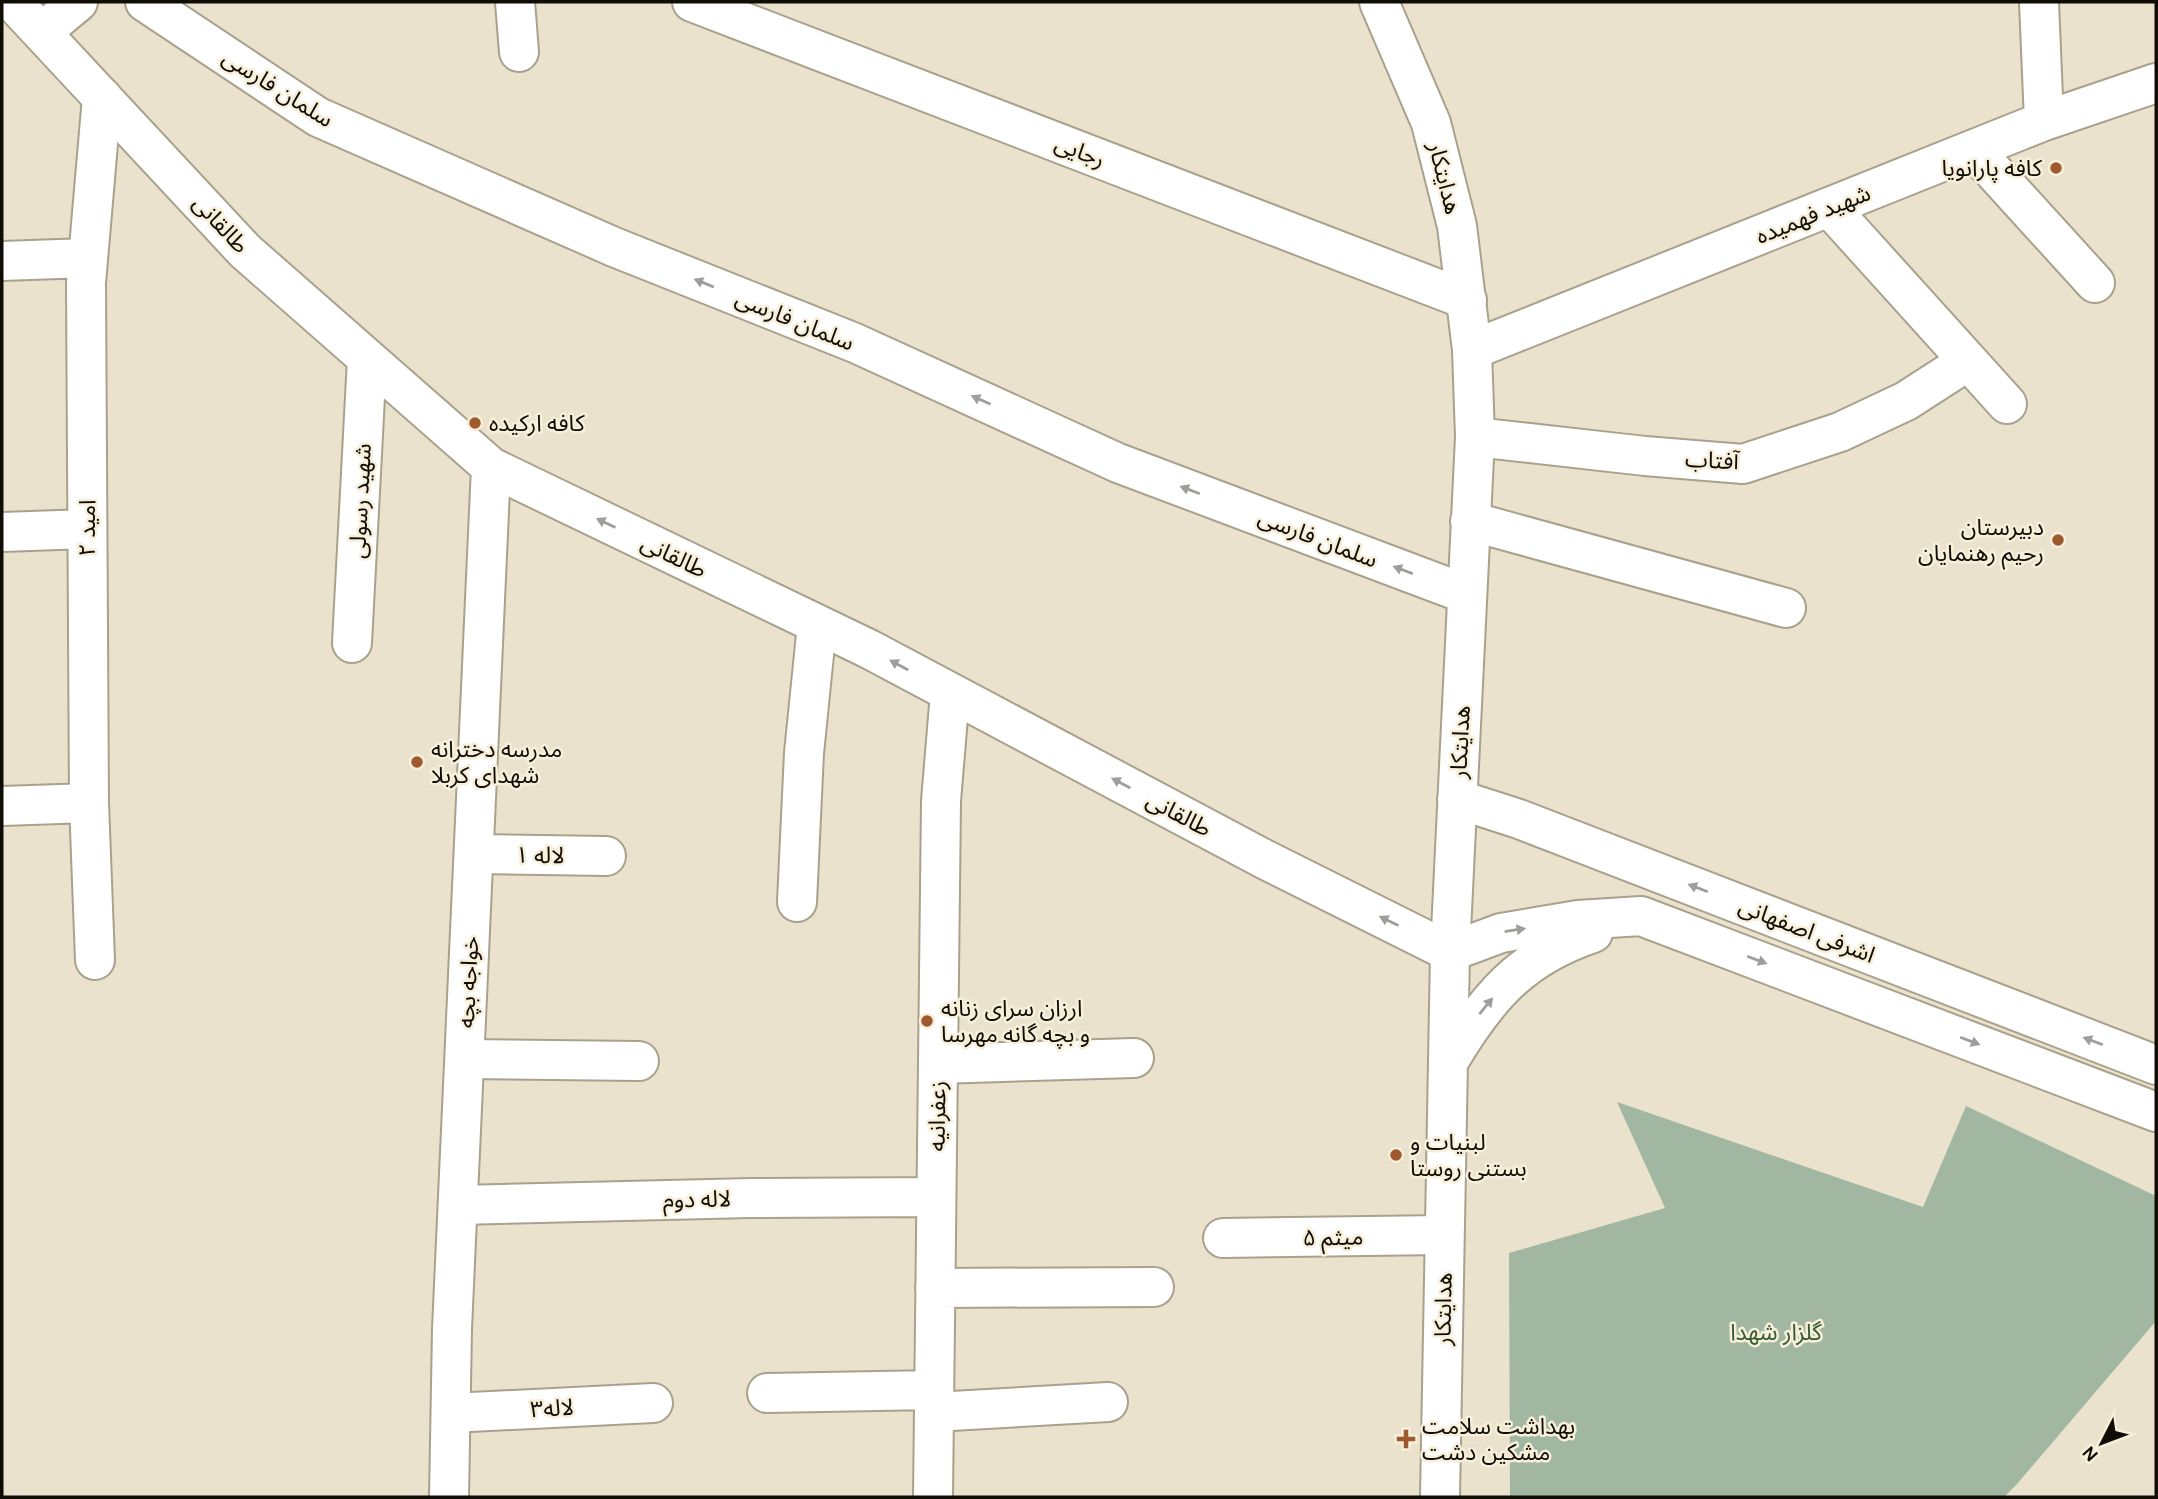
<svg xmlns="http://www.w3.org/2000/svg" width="2158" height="1499" viewBox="0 0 2158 1499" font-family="Karla,'Noto Sans Arabic',sans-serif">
<rect width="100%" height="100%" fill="#eae2cc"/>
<path fill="#a2b7a1" d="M 1617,1102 L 1923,1207 L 1966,1106 L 2156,1196 L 2156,1321 L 2017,1484 L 2004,1497 L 1510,1497 L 1509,1253 L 1665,1208 Z"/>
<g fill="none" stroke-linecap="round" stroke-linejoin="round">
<g stroke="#a8a18c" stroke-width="42">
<path id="minor" d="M 515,2 L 519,52
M 692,2 L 1467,300
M 2039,2 L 2044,121
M 42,32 L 78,2
M 1974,150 L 2095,283
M 1829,207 L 2007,404
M 2,261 L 88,258
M 1472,350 L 2044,121 L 2156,83
M 1475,437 L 1645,456 L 1743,464 L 1840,432 L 1906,401 L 1968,361
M 1470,521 L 1786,608
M 2,532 L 87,529
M 352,643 L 367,359
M 2,806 L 89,803
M 474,854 L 606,856
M 797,902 L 804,753 L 817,625
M 95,960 L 89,803 L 86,283 L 102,97
M 465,1059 L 639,1061
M 938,1064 L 1134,1058
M 458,1205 L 751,1198 L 936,1197
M 1223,1238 L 1444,1235
M 935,1288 L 1154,1287
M 767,1393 L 934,1390
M 934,1412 L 1108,1402
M 451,1413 L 653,1403
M 933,1497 L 941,801 L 950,693"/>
</g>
<g stroke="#a8a18c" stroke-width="42">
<path id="tertiary" d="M 13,2 L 245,251 L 491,467 L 869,649 L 1264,859 L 1450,952
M 145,2 L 318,117 L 614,247 L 855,343 L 1118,463 L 1466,594
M 449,1497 L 452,1329 L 491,467"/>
</g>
<g stroke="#a8a18c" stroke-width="42">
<path id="secondary" d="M 1379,2 L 1431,123 L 1457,226 L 1472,350 L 1475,437 L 1450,952 L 1440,1497
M 1457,799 L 1519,819 L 2156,1065
M 1450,952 L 1501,933 L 1578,920 L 1641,916 L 2156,1112
M 1449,1061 C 1487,997 1521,957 1593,933"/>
</g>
<use href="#minor" stroke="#fff" stroke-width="38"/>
<use href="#tertiary" stroke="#fff" stroke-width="38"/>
<use href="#secondary" stroke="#fff" stroke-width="38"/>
</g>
<defs><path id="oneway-solid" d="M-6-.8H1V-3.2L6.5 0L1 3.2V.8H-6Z" transform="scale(1.75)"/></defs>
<g fill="#9f9e9b">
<use href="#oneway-solid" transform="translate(704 283) rotate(-158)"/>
<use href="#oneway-solid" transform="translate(981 400) rotate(-156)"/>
<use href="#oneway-solid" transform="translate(1190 490) rotate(-159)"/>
<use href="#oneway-solid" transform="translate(606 523) rotate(-154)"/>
<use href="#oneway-solid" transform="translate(1403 570) rotate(-159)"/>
<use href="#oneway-solid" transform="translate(899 665) rotate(-152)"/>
<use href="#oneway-solid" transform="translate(1121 783) rotate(-152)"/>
<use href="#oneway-solid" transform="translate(1698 888) rotate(-159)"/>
<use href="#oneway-solid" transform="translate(1389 921) rotate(-154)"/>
<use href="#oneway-solid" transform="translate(1515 930) rotate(-9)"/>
<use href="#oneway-solid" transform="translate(1757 960) rotate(21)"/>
<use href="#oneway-solid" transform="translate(1486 1006) rotate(-51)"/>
<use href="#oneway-solid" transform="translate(1970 1041) rotate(21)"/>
<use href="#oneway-solid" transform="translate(2093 1041) rotate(-159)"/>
</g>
<g fill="#9f592e" stroke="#f7efd9" stroke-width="2.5">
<circle cx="2056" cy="168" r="7"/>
<circle cx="475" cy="423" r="7"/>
<circle cx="2058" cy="540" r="7"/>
<circle cx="417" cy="762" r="7"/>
<circle cx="927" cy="1021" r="7"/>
<circle cx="1396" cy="1155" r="7"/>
<path d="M1402.5 1428.5h7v7h7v7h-7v7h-7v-7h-7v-7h7z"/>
</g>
<g text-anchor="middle" stroke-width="5" stroke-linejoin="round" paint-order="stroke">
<g font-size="23" fill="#0f0d06" stroke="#f7efd9">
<text transform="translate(278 88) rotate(32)" y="8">سلمان فارسی</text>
<text transform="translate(1080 151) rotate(21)" y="8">رجایی</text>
<text transform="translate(1445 178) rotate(76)" y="8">هدایتکار</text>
<text transform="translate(1813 214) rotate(-22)" y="8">شهید فهمیده</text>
<text transform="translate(221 224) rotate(47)" y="8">طالقانی</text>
<text transform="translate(795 320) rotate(22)" y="8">سلمان فارسی</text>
<text transform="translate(1712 460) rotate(3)" y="8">آفتاب</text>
<text transform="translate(360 501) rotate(-87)" y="8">شهید رسولی</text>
<text transform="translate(87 528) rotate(-90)" y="8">امید ۲</text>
<text transform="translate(1318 538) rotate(21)" y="8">سلمان فارسی</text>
<text transform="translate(674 556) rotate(26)" y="8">طالقانی</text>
<text transform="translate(1460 742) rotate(-87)" y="8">هدایتکار</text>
<text transform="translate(1179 814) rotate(28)" y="8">طالقانی</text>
<text transform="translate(540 855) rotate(1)" y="8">لاله ۱</text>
<text transform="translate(1807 930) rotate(21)" y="8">اشرفی اصفهانی</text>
<text transform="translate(468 982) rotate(-87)" y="8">خواجه بچه</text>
<text transform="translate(937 1116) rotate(-89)" y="8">زعفرانیه</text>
<text transform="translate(697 1199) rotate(-1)" y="8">لاله دوم</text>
<text transform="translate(1333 1237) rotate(-1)" y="8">میثم ۵</text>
<text transform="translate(1443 1309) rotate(-89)" y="8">هدایتکار</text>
<text transform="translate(552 1408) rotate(-3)" y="8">لاله۳</text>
</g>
<g font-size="23" fill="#0f0d06" stroke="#f7efd9" text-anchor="start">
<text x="2042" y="176" text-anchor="end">کافه پارانویا</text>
<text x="489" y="431">کافه ارکیده</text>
<text x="2044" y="535" text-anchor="end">دبیرستان<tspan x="2044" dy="26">رحیم رهنمایان</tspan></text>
<text x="431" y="757">مدرسه دخترانه<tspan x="431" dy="26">شهدای کربلا</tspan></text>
<text x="941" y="1016">ارزان سرای زنانه<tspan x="941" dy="26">و بچه گانه مهرسا</tspan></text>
<text x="1410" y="1150">لبنیات و<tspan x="1410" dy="26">بستنی روستا</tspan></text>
<text x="1422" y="1434">بهداشت سلامت<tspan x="1422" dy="26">مشکین دشت</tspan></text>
</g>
<g font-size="23" fill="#335b33" stroke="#f7efd9">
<text x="1776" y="1340">گلزار شهدا</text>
</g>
</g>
<rect width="2158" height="1499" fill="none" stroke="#0f0d06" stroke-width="7"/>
<g transform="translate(2102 1443) rotate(228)" stroke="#f7efd9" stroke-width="5" paint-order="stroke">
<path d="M0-5L12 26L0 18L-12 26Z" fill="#0f0d06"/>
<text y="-10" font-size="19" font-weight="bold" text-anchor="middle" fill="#0f0d06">N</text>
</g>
</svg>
